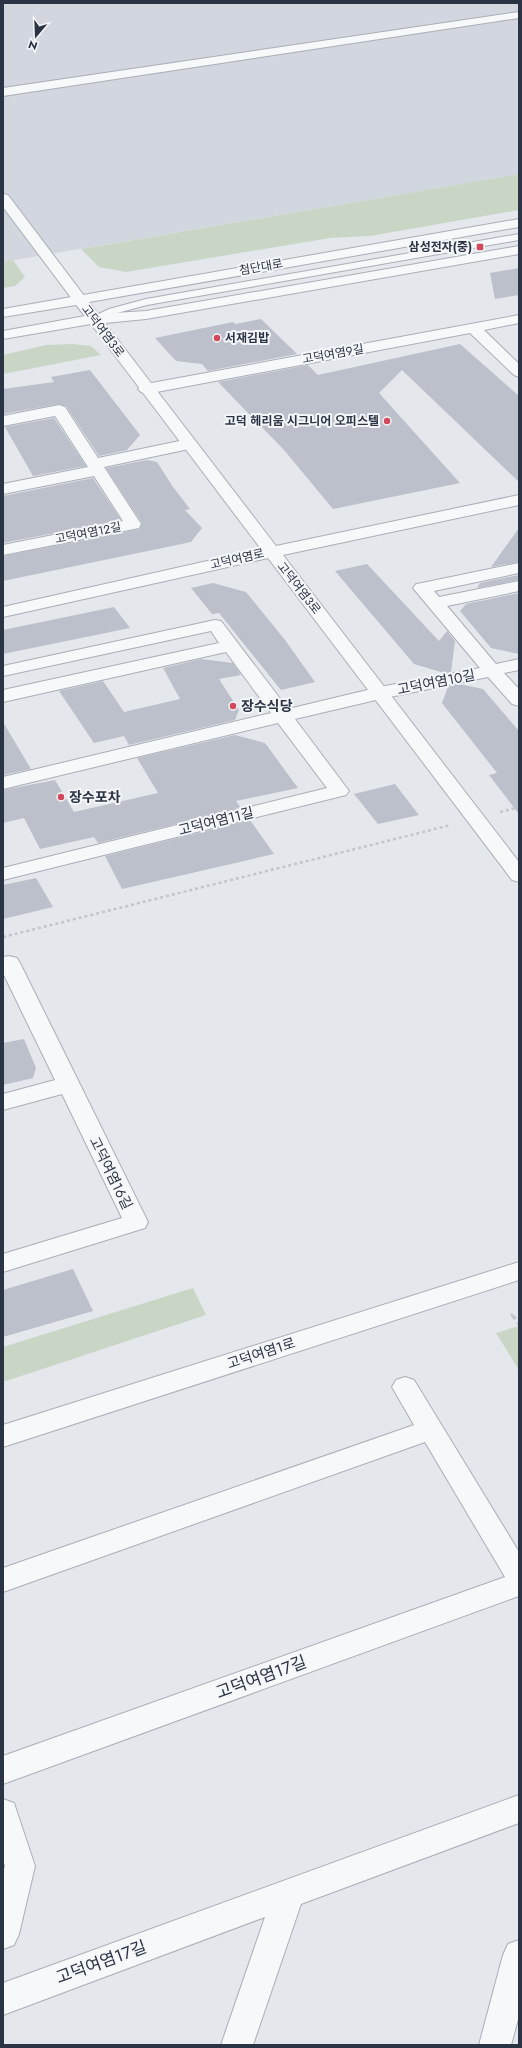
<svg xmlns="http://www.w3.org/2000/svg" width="522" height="2048" viewBox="0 0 522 2048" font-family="Jost,'Noto Sans KR',sans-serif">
<rect width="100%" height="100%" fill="#e4e7ec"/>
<path fill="#d2d6de" d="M 3,3 L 519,3 L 519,174 L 3,262 Z"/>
<path fill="#c9d6c5" d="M 519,174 L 519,210 L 370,236 L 330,238 L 126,272 L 99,267 L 81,249 Z
M 13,260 L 25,277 L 15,286 L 3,288 L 3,262 Z
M 73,344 L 91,346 L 101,355 L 3,374 L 3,355 L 46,345 Z
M 193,1288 L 206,1315 L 3,1382 L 3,1347 Z
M 519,1326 L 519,1370 L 496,1333 Z"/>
<path fill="#bbc0ca" d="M 519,268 L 519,295 L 495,299 L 490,273 Z
M 261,319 L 297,354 L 208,371 L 202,364 L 176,361 L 155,338 L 233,322 L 235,324 Z
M 460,344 L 519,396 L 519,482 L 402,370 L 379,393 L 460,483 L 333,509 L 284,450 L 218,382 L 308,365 L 318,375 Z
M 90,370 L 140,435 L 127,450 L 99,456 L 66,406 L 59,404 L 3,414 L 3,389 L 54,382 L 51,377 Z
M 54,418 L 86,466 L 33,476 L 5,427 Z
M 147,460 L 157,462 L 173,487 L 190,509 L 185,510 L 202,528 L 191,542 L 3,581 L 3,556 L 140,529 L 142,523 L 106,468 Z
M 93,478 L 121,520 L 3,543 L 3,496 Z
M 519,528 L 519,562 L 491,567 Z
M 367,564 L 439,641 L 447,631 L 455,641 L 451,672 L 444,673 L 414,664 L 335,571 Z
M 519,575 L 519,580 L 477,588 L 480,583 Z
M 213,583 L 246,592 L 285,640 L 315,682 L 281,690 L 219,613 L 212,614 L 191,588 Z
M 519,593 L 519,654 L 491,648 L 460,611 L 466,604 Z
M 114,607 L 130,628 L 3,654 L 3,630 Z
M 201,659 L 233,663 L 241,675 L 219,679 L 239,710 L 235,720 L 129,745 L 124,736 L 94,743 L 59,691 L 103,681 L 124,712 L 180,699 L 163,668 Z
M 459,684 L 483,689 L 519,731 L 519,814 L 489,775 L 497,773 L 442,703 L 448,687 Z
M 3,722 L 31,769 L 3,775 Z
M 235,735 L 265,743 L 298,788 L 236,801 L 241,808 L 98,843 L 94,837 L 40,849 L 24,818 L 3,823 L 3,790 L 55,780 L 74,812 L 158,793 L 137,758 Z
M 395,784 L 419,815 L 378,824 L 354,794 Z
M 250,820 L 274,854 L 122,889 L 105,856 Z
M 36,878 L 53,907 L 3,919 L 3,885 Z
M 24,1039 L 36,1068 L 33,1078 L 3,1085 L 3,1043 Z
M 73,1269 L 93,1311 L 3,1337 L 3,1290 Z"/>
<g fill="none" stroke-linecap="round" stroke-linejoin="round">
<g stroke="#a9aeb7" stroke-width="2">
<path id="service" d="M 519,234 L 519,240 L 147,305 L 117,313 L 94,322 L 88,319 L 109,309 L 146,299 Z"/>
</g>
<g stroke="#a9aeb7" stroke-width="2">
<path id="minor" d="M 519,12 L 519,18 L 3,96 L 3,88 Z
M 3,194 L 8,195 L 85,297 L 87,300 L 85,303 L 75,303 L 3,207 Z
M 519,315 L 519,323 L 484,330 L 519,364 L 519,377 L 514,375 L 470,333 L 146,394 L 141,392 L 138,389 L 141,386 L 146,384 Z
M 59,405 L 65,407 L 98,458 L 189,439 L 195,441 L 197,444 L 195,447 L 189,449 L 104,467 L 141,524 L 139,528 L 3,555 L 3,545 L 123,521 L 94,476 L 3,494 L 3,484 L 88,467 L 55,416 L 3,426 L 3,416 Z
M 519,563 L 519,573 L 434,591 L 439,597 L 519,581 L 519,591 L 447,606 L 496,664 L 519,659 L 519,670 L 504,673 L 519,689 L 519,706 L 512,704 L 488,677 L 380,699 L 295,719 L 349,791 L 346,795 L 3,880 L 3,868 L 327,788 L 278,723 L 3,789 L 3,777 L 271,713 L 226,652 L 3,702 L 3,690 L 219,643 L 211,631 L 3,676 L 3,666 L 215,620 L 221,621 L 288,709 L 380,687 L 480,668 L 413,588 L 416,584 L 422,583 Z
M 9,956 L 17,958 L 20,963 L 148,1222 L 145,1228 L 3,1272 L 3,1254 L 122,1218 L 62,1094 L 3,1110 L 3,1094 L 55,1080 L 3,973 L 3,957 Z
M 405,1377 L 414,1380 L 519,1552 L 519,1596 L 3,1784 L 3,1756 L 505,1577 L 425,1442 L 3,1592 L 3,1568 L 414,1425 L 392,1387 L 396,1380 Z
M 519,1795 L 519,1823 L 301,1904 L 253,2045 L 221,2045 L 265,1917 L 3,2015 L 3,1983 Z
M 3,1799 L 14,1803 L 35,1866 L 19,1934 L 14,1945 L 3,1949 L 3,1872 L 5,1866 L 3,1861 Z
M 519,1940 L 519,2016 L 511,2045 L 479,2045 L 503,1955 L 508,1944 Z"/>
</g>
<g stroke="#a9aeb7" stroke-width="2">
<path id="tertiary" d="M 519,219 L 519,227 L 89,302 L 98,314 L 146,311 L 519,246 L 519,254 L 146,319 L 105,323 L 276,546 L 519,495 L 519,505 L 283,555 L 519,862 L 519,882 L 512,880 L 268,558 L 3,617 L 3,607 L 261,549 L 91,324 L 3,339 L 3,331 L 85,316 L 76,305 L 3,317 L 3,309 Z
M 519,1262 L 519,1280 L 3,1447 L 3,1425 Z"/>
</g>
<path stroke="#c2c5cb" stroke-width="2.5" stroke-dasharray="3 3" stroke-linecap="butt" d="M 500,812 L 519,807
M 3,937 L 451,825
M 511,1314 L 514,1317"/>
<path stroke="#c2c5cb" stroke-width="3.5" stroke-dasharray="4 4" stroke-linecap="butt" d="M 513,1316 L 519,1324"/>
<use href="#service" fill="#f7f8fa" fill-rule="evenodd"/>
<use href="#minor" fill="#f7f8fa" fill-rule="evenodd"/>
<use href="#tertiary" fill="#f7f8fa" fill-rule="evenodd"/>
</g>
<g fill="#d1495b" stroke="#f4f6f9" stroke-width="1.5">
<rect x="476" y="243" width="8" height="8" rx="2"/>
<circle cx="217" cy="338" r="4"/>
<circle cx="387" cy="421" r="4"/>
<circle cx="233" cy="706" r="4"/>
<circle cx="61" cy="797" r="4"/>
</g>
<g text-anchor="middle" stroke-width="4" stroke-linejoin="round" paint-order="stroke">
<g font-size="12" font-weight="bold" fill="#2b3445" stroke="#f4f6f9" text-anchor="end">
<text x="472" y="251">삼성전자(중)</text>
<text x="225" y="342" text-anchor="start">서재김밥</text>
<text x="379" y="425">고덕 헤리움 시그니어 오피스텔</text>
</g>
<g font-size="12" fill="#2b3445" stroke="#f4f6f9">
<text transform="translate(261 267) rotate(-10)" y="4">첨단대로</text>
<text transform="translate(103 331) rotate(53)" y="4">고덕여염3로</text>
<text transform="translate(333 354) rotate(-10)" y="4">고덕여염9길</text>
<text transform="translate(88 533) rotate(-11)" y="4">고덕여염12길</text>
<text transform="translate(237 559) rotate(-13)" y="4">고덕여염로</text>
<text transform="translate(299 588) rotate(52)" y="4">고덕여염3로</text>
</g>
<g font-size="14" fill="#2b3445" stroke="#f4f6f9">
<text transform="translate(436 682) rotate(-11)" y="5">고덕여염10길</text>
<text transform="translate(216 821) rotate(-14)" y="5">고덕여염11길</text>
<text transform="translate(111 1173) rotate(64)" y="5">고덕여염16길</text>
<text transform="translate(261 1353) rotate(-18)" y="5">고덕여염1로</text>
</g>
<g font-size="14" font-weight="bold" fill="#2b3445" stroke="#f4f6f9" text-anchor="start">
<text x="241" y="711">장수식당</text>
<text x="69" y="802">장수포차</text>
</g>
<g font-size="17" fill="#2b3445" stroke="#f4f6f9">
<text transform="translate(261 1677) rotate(-20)" y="6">고덕여염17길</text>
<text transform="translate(101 1962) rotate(-20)" y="6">고덕여염17길</text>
</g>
</g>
<rect width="522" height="2048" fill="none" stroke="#2b3445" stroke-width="8"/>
<g transform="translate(36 36) rotate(199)" stroke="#f4f6f9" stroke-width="3" paint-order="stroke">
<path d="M0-3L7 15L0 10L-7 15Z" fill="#2b3445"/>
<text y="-6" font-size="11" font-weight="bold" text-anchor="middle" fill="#2b3445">N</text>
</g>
</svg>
